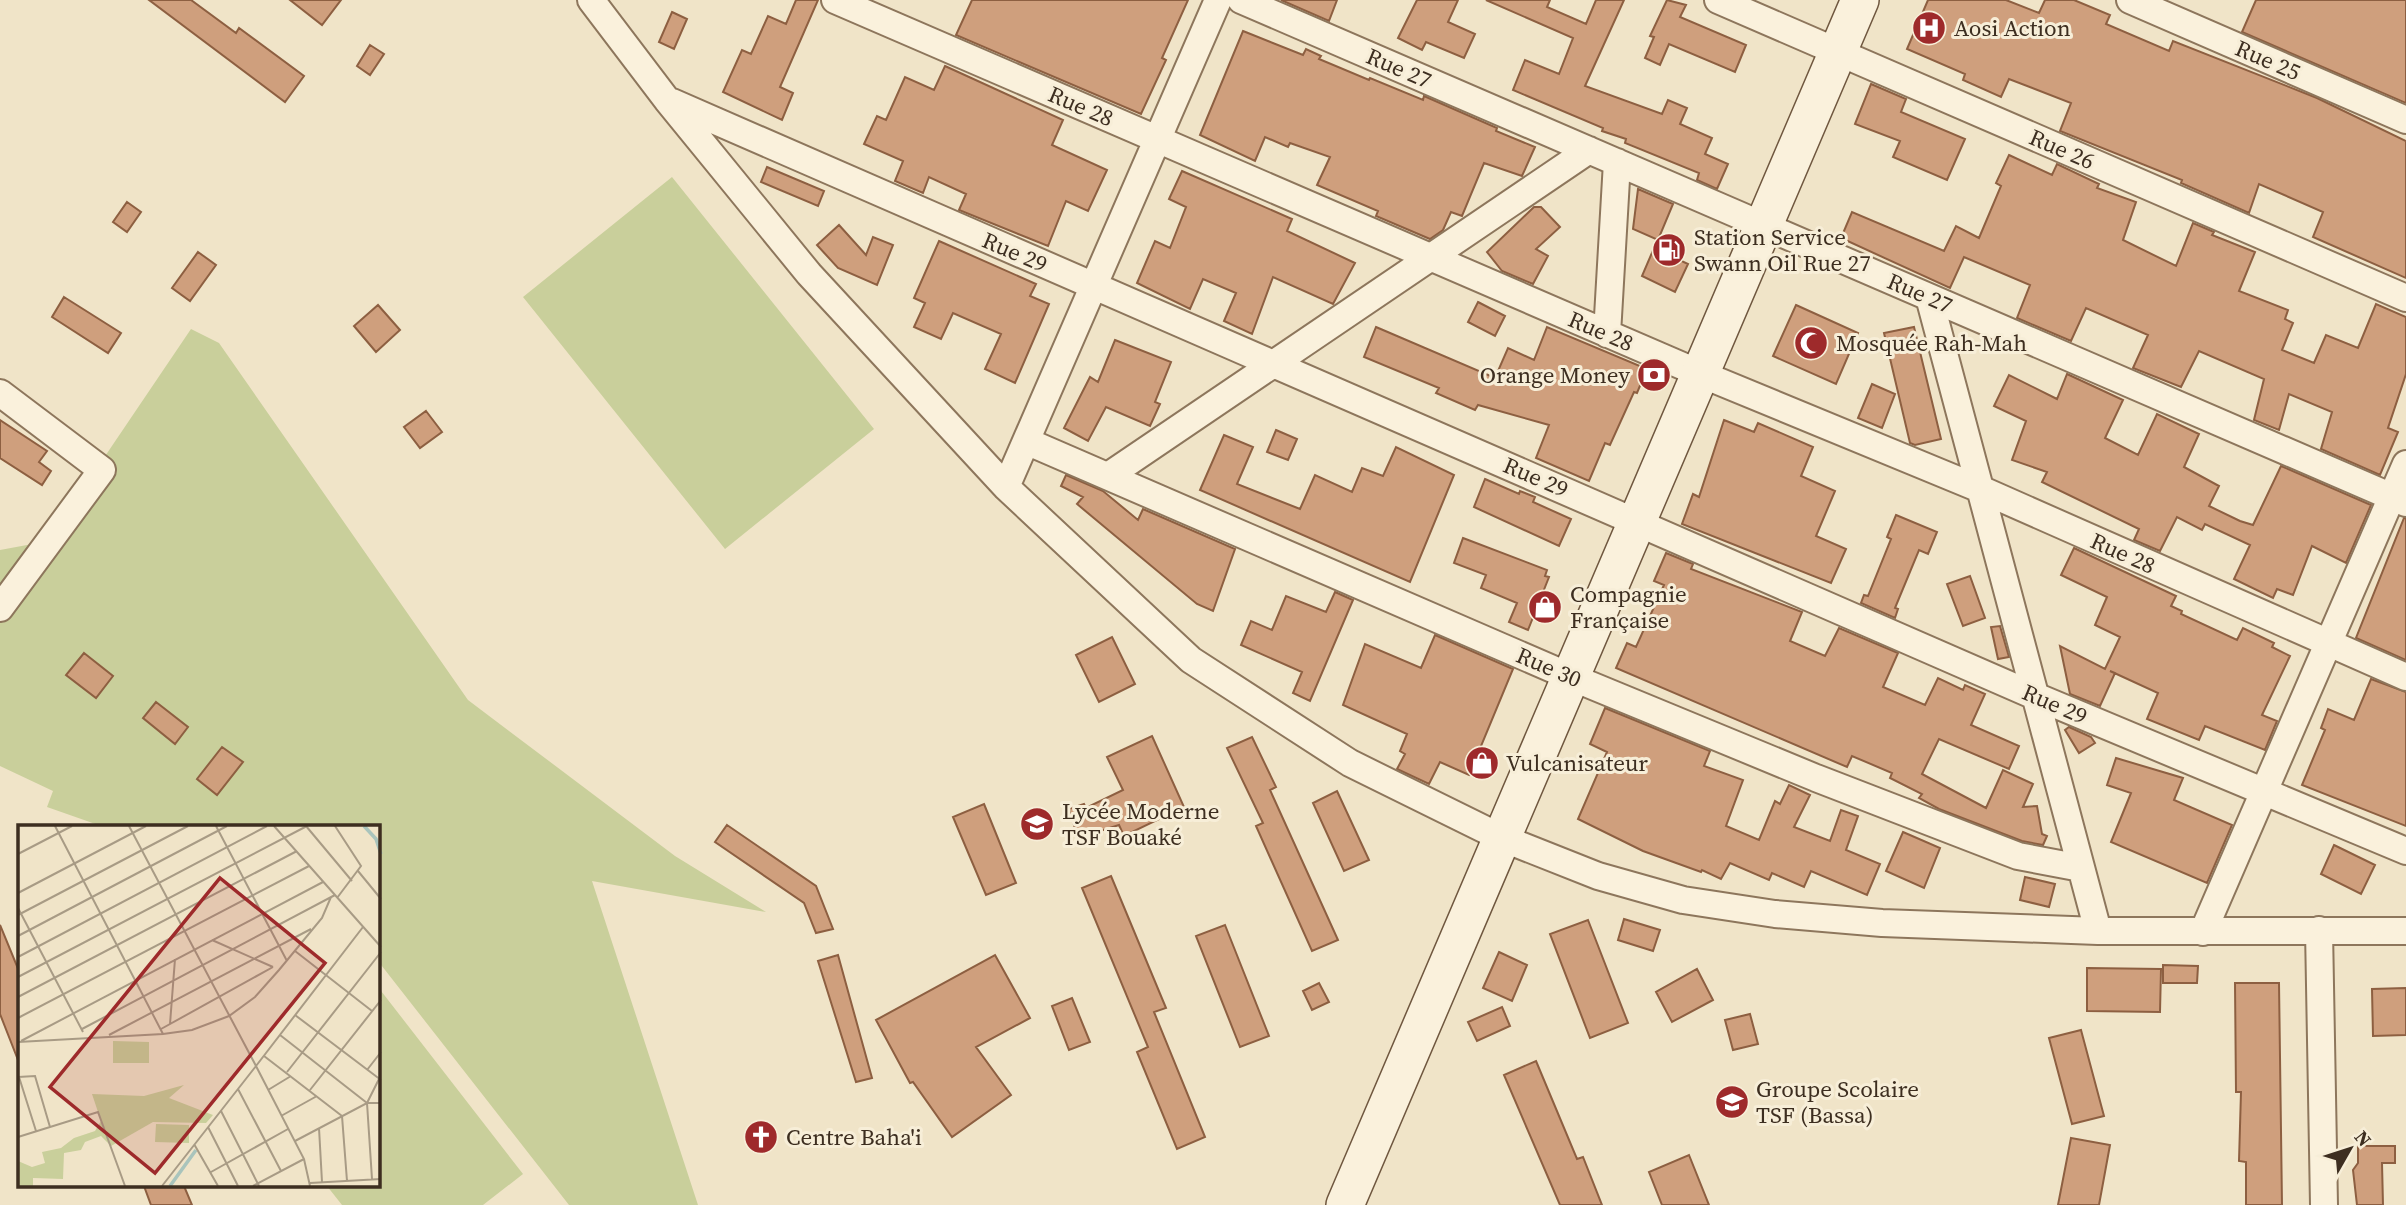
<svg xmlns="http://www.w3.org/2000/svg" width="2406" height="1205" viewBox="0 0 2406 1205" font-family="'Source Serif 4',serif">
<rect width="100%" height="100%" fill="#f0e4c8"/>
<path fill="#c9cf9b" d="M 672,177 L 874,429 L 725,549 L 523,297 Z
M 191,329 L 219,343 L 468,700 L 675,856 L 766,912 L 592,881 L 698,1205 L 569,1205 L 378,961 L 378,827 L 104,827 L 47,807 L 53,791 L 0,766 L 0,550 L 54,540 L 93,474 Z
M 378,987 L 523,1174 L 483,1205 L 342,1205 L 327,1186 L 378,1186 Z"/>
<path fill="#cf9f7d" stroke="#8d5f41" stroke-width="2" d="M 149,0 L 191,0 L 236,33 L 239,28 L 304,76 L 285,102 Z
M 290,0 L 341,0 L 322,25 Z
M 796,0 L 818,0 L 780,87 L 793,93 L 782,120 L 723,92 L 742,50 L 751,54 L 768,16 L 786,24 Z
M 972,0 L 1188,0 L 1162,58 L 1166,60 L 1141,114 L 956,35 Z
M 1281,0 L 1337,0 L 1329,21 Z
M 1417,0 L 1458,0 L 1448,22 L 1475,34 L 1464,58 L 1426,42 L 1422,50 L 1398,38 Z
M 1486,0 L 1550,0 L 1547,7 L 1586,24 L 1596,0 L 1624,0 L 1585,86 L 1662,114 L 1668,100 L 1687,108 L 1680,124 L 1712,138 L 1705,154 L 1728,164 L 1717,189 L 1697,180 L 1699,173 L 1625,143 L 1626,139 L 1602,131 L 1603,128 L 1513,90 L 1525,60 L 1559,74 L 1573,38 Z
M 1667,0 L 1686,5 L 1680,17 L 1746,45 L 1735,72 L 1669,44 L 1660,65 L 1645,58 L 1654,37 L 1650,36 Z
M 1928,0 L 2006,0 L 2039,13 L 2045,0 L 2074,0 L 2110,15 L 2106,24 L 2169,51 L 2173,41 L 2317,98 L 2406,141 L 2406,278 L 2313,237 L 2323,212 L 2259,184 L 2249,213 L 2181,183 L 2182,180 L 2060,131 L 2071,103 L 2009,79 L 2001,97 L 1963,80 L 1965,74 L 1907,49 Z
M 2256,0 L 2406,0 L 2406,103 L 2242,32 Z
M 672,12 L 687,19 L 674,49 L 659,42 Z
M 1243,31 L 1303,55 L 1306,49 L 1321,56 L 1319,59 L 1369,80 L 1370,78 L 1423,100 L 1424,96 L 1497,128 L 1496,131 L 1535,147 L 1522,176 L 1484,163 L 1462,216 L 1451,212 L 1443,230 L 1430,239 L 1376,216 L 1378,211 L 1317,185 L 1330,157 L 1290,143 L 1288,147 L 1265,137 L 1255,161 L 1200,135 Z
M 370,45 L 384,54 L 370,75 L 357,66 Z
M 945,66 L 1063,120 L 1052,145 L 1107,170 L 1088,211 L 1066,201 L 1048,246 L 959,210 L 966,194 L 929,177 L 923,193 L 895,181 L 903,161 L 864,144 L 877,116 L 886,120 L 905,77 L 934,90 Z
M 1871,84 L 1906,99 L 1901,112 L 1965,139 L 1947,180 L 1893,157 L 1900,141 L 1855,124 Z
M 2009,155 L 2052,175 L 2057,164 L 2099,184 L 2097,188 L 2136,202 L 2123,240 L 2176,266 L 2193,223 L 2214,232 L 2212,235 L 2255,252 L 2239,291 L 2288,310 L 2285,319 L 2293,323 L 2282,350 L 2314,363 L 2326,335 L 2358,348 L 2376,304 L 2406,317 L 2406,374 L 2388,428 L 2398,432 L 2380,475 L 2321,449 L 2332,412 L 2289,394 L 2279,430 L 2254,420 L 2264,379 L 2199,351 L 2181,387 L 2133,368 L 2148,335 L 2086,308 L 2071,341 L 2017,318 L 2030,285 L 1964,257 L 1950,288 L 1841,238 L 1852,212 L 1944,251 L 1956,226 L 1979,238 L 2001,186 L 1996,183 Z
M 767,167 L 824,191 L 818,206 L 761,182 Z
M 1182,171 L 1292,219 L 1287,231 L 1355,263 L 1333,304 L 1273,277 L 1252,334 L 1224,321 L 1236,293 L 1203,279 L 1190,309 L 1137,283 L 1155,241 L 1170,248 L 1186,207 L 1169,199 Z
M 1638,189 L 1673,204 L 1658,240 L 1633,229 Z
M 127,202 L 141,212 L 127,232 L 113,222 Z
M 1534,207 L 1541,207 L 1560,227 L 1536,249 L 1548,256 L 1533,284 L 1502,271 L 1487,252 Z
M 839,225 L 866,255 L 873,237 L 893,245 L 877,285 L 838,268 L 817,245 Z
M 939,241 L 1036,284 L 1030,296 L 1049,304 L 1015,383 L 985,369 L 1001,334 L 953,313 L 941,339 L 914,327 L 925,303 L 914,298 Z
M 1654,248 L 1688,264 L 1675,292 L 1642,276 Z
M 198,252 L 216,265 L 190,301 L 172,288 Z
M 64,297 L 121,333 L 108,353 L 52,317 Z
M 1478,302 L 1505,316 L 1495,336 L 1468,322 Z
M 378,305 L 400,330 L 376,352 L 354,326 Z
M 1796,305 L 1858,333 L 1836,384 L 1773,356 Z
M 1376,327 L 1495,378 L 1508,348 L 1534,360 L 1547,327 L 1647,369 L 1637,393 L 1634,392 L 1610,445 L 1605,443 L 1589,481 L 1536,458 L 1549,425 L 1478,405 L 1475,410 L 1436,393 L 1439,388 L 1364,357 Z
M 1914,327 L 1941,439 L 1915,445 L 1910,443 L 1884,333 Z
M 1115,340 L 1171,362 L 1155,402 L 1160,404 L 1150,426 L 1106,407 L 1088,441 L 1064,428 L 1090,377 L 1098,382 Z
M 2067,374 L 2123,400 L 2105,438 L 2138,455 L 2157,414 L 2199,434 L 2184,467 L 2219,486 L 2209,506 L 2240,521 L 2253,525 L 2281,466 L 2371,505 L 2346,563 L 2312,546 L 2293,595 L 2277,589 L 2273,598 L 2234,579 L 2250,545 L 2205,524 L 2202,530 L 2177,517 L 2160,551 L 2134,540 L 2139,529 L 2042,482 L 2047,472 L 2012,460 L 2026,421 L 1994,406 L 2009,375 L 2057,399 Z
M 1872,384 L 1895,394 L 1882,428 L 1858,418 Z
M 426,411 L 442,432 L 420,448 L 404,427 Z
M 0,420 L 47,451 L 39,462 L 51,471 L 42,485 L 0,458 Z
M 1724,420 L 1754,432 L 1758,423 L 1813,447 L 1801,476 L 1835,491 L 1816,536 L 1846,549 L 1831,583 L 1682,524 L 1693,494 L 1699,497 Z
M 1276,430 L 1297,439 L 1288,460 L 1267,452 Z
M 1224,435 L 1253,447 L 1237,484 L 1300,509 L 1315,475 L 1352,492 L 1362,468 L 1383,476 L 1396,447 L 1454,475 L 1410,582 L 1200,490 Z
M 1066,475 L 1103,491 L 1138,520 L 1143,509 L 1235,549 L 1213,611 L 1197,604 L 1077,504 L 1083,497 L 1061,486 Z
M 1485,479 L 1519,494 L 1520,491 L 1535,497 L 1533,502 L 1571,519 L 1559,546 L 1474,507 Z
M 1896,515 L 1937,532 L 1928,554 L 1919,550 L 1895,608 L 1898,609 L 1895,618 L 1861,603 L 1864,595 L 1868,596 L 1891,539 L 1887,537 Z
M 2404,518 L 2406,518 L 2406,660 L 2356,638 Z
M 1463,538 L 1547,570 L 1545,576 L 1549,577 L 1528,630 L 1509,622 L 1517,603 L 1481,588 L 1486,575 L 1454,563 Z
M 2074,548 L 2176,596 L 2171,606 L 2182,611 L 2181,614 L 2237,640 L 2243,628 L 2274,643 L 2272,647 L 2290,656 L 2262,715 L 2277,721 L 2265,750 L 2205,726 L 2199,740 L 2147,719 L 2158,693 L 2110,671 L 2115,673 L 2100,706 L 2070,694 L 2060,646 L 2105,669 L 2120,637 L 2095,625 L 2107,597 L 2061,575 Z
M 1666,553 L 1693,564 L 1691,569 L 1802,612 L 1790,641 L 1825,656 L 1839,628 L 1898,653 L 1883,687 L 1925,705 L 1938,678 L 1963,690 L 1965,685 L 1985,694 L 1971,725 L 2019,746 L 2009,769 L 1939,739 L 1922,774 L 1986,808 L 2003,770 L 2033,784 L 2023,807 L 2037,806 L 2042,834 L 2047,836 L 2043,845 L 2022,841 L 1939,809 L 1919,798 L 1922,794 L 1890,778 L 1892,773 L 1852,756 L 1847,767 L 1616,668 L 1627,643 L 1636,647 L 1664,585 L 1654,581 Z
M 1970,576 L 1985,618 L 1963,626 L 1947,584 Z
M 1335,592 L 1353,600 L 1310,701 L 1293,693 L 1302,672 L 1241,645 L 1251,621 L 1272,630 L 1286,596 L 1326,612 Z
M 2000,626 L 2009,657 L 1998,659 L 1991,627 Z
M 1435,635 L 1513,669 L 1469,775 L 1440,762 L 1429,784 L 1397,769 L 1405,754 L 1400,751 L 1407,734 L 1343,705 L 1365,644 L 1421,668 Z
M 1112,637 L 1135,684 L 1099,702 L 1076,655 Z
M 84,653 L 113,676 L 96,698 L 66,675 Z
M 2371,679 L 2406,692 L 2406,826 L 2302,785 L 2325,730 L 2321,728 L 2328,709 L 2354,720 Z
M 156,702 L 188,727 L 175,744 L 143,718 Z
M 1605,708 L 1710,751 L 1704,766 L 1743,780 L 1726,826 L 1759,840 L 1775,801 L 1780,804 L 1789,785 L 1810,795 L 1794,827 L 1830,841 L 1841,810 L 1858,816 L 1846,850 L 1880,864 L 1867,895 L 1811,871 L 1804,887 L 1772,873 L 1769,880 L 1730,863 L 1721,879 L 1702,870 L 1701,872 L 1643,851 L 1578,819 L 1607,752 L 1590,744 Z
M 2069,727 L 2091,737 L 2095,743 L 2079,753 L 2065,730 Z
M 1152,736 L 1184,807 L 1124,836 L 1119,825 L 1078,838 L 1069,809 L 1084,804 L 1086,808 L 1123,790 L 1107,757 Z
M 1252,737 L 1276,787 L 1270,790 L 1338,940 L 1312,951 L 1256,826 L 1263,823 L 1227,748 Z
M 222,747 L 243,762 L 217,795 L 197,779 Z
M 2116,758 L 2183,778 L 2174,800 L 2232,825 L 2207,883 L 2111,842 L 2131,793 L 2107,785 Z
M 1337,791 L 1369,860 L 1344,871 L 1313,803 Z
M 984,804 L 1016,883 L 986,895 L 953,817 Z
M 727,825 L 816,886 L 833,929 L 816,933 L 804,903 L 715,842 Z
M 1903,832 L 1940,848 L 1924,888 L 1886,871 Z
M 2334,845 L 2375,865 L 2361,894 L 2321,874 Z
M 1111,876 L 1166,1008 L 1154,1012 L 1205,1137 L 1177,1149 L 1137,1052 L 1148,1047 L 1082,888 Z
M 2025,877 L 2055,884 L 2049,907 L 2020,900 Z
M 1624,919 L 1660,930 L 1653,951 L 1618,940 Z
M 1588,920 L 1628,1023 L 1590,1038 L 1550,934 Z
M 0,925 L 19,971 L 18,1060 L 0,1014 Z
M 1225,925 L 1269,1036 L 1240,1047 L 1196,936 Z
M 1499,952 L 1527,965 L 1512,1001 L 1483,988 Z
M 838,955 L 872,1078 L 856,1082 L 818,961 Z
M 995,955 L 1030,1018 L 976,1047 L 1011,1095 L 952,1137 L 913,1082 L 910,1083 L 876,1020 Z
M 2163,965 L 2198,966 L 2197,983 L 2163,983 Z
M 2087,968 L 2161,969 L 2160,1012 L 2087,1011 Z
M 1697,969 L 1713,1000 L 1672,1022 L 1656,992 Z
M 1319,983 L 1329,1002 L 1312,1010 L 1303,991 Z
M 2235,983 L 2279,983 L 2282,1205 L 2246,1205 L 2246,1162 L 2239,1161 L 2241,1092 L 2236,1092 Z
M 2406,988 L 2406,1035 L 2373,1036 L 2372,989 Z
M 1072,998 L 1090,1042 L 1069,1050 L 1052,1006 Z
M 1502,1007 L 1510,1026 L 1477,1041 L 1468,1022 Z
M 1750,1014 L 1758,1044 L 1733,1050 L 1725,1020 Z
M 2081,1030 L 2104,1116 L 2072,1124 L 2049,1038 Z
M 1536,1061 L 1577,1159 L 1583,1157 L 1602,1205 L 1560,1205 L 1504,1075 Z
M 2071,1138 L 2110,1145 L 2099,1205 L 2058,1205 Z
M 2358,1146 L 2395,1146 L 2395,1163 L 2382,1163 L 2383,1205 L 2357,1205 L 2353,1170 L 2358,1163 Z
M 1689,1155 L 1709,1205 L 1662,1205 L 1649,1172 Z
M 144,1186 L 184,1186 L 192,1205 L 151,1205 Z"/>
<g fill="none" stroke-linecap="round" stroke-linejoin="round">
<g stroke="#8d765c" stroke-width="30">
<path id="street" d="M 591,0 L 667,100 L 809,274 L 1006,487 L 1191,660 L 1350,763 L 1502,838 L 1598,876 L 1683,900 L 1775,914 L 1882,923 L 2098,931 L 2406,931
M 835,0 L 1701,374 L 1980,489 L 2406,677
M 1241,0 L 2406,503
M 1718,0 L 2406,298
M 2130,0 L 2406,120
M 672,102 L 2035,696 L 2406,851
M 1929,297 L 2098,931
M 1607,334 L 1617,162
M 0,393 L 102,470 L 0,608
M 1026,441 L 1571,677 L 1816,778 L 2018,856 L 2081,868
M 1108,476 L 1589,150
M 1006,487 L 1218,0
M 2319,930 L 2324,1205
M 2203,932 L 2406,464"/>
</g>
<g stroke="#6f573f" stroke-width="40">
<path id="secondary" d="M 1345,1205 L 1860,0"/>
</g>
<use href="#street" stroke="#faf1dc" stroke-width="26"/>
<use href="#secondary" stroke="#faf1dc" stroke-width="37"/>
</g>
<defs>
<g id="hospital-disc" transform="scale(1.75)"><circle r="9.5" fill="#9e2a2b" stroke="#f7eed8"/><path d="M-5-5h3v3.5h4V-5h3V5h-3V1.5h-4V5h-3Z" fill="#fff"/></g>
<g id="fuel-disc" transform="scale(1.75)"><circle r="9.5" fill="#9e2a2b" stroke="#f7eed8"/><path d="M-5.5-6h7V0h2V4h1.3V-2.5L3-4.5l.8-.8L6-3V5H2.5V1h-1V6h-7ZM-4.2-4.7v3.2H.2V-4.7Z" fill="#fff"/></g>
<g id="mosque-disc" transform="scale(1.75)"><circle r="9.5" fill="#9e2a2b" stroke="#f7eed8"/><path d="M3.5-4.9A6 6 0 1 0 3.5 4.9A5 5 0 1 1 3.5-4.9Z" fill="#fff"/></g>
<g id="bank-disc" transform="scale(1.75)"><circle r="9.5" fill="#9e2a2b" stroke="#f7eed8"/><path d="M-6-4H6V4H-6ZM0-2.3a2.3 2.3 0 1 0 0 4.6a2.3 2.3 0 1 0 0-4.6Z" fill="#fff"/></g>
<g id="shop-disc" transform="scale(1.75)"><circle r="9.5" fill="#9e2a2b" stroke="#f7eed8"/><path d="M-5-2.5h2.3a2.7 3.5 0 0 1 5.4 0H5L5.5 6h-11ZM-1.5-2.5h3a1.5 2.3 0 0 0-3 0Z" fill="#fff"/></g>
<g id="school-disc" transform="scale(1.75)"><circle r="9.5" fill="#9e2a2b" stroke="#f7eed8"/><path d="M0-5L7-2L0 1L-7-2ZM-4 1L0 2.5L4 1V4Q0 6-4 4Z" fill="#fff"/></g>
<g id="church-disc" transform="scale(1.75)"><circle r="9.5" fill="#9e2a2b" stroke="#f7eed8"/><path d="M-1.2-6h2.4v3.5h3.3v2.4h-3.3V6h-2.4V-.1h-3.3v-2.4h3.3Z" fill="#fff"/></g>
</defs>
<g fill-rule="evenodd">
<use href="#hospital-disc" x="1929" y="28"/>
<use href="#fuel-disc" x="1669" y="250"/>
<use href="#mosque-disc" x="1811" y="343"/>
<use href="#bank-disc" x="1654" y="375"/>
<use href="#shop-disc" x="1545" y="607"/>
<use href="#shop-disc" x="1482" y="763"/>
<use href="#school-disc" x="1037" y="824"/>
<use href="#school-disc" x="1732" y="1102"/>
<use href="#church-disc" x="761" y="1137"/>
</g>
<g text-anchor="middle" stroke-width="6" stroke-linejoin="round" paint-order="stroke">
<g font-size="23" fill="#3d2e20" stroke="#f7eed8" text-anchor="start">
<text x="1954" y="36">Aosi Action</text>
<text x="1694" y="245">Station Service<tspan x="1694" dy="26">Swann Oil Rue 27</tspan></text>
<text x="1836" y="351">Mosquée Rah-Mah</text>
<text x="1630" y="383" text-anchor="end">Orange Money</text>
<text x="1570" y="602">Compagnie<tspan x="1570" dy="26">Française</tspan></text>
<text x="1506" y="771">Vulcanisateur</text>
<text x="1062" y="819">Lycée Moderne<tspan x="1062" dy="26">TSF Bouaké</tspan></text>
<text x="1756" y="1097">Groupe Scolaire<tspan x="1756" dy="26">TSF (Bassa)</tspan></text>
<text x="786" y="1145">Centre Baha'i</text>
</g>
<g font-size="23" fill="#3d2e20" stroke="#f7eed8">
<text transform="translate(2268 60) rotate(23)" y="8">Rue 25</text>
<text transform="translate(1399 68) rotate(23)" y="8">Rue 27</text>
<text transform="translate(1081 106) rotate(23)" y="8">Rue 28</text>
<text transform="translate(2062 149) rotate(23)" y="8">Rue 26</text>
<text transform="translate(1015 252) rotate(23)" y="8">Rue 29</text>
<text transform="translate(1920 293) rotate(23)" y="8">Rue 27</text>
<text transform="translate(1601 331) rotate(23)" y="8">Rue 28</text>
<text transform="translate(1536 477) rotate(23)" y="8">Rue 29</text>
<text transform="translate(2123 553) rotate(24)" y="8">Rue 28</text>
<text transform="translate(1549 667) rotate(23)" y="8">Rue 30</text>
<text transform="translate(2055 704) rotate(23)" y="8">Rue 29</text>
</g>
</g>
<g transform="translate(18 825)">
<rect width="362" height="362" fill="#f0e4c8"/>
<path d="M 95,216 L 131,217 L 131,238 L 95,238 ZM 166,260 L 151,273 L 195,290 L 188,298 L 135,297 L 93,321 L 83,311 L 67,317 L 63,325 L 46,328 L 45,354 L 15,353 L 15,361 L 0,361 L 0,336 L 14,342 L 27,338 L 24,327 L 43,323 L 56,313 L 77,306 L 83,296 L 74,269 L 126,271 ZM 138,299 L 171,300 L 171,318 L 137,317 Z" fill="#c9cf9b"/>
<path fill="none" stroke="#a9c4bc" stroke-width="3.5" d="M 346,1 L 358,14 L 363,29M 152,361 L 178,325"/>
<path fill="none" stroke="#a89b85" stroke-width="2" d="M 37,1 L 145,209M 111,1 L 238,241 L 144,361M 198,1 L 269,136M 256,1 L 363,122M 288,1 L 334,56M 317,1 L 343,41 L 319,73M 0,29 L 54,1M 340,46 L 363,74M 0,68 L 128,1M 0,83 L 65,207M 0,90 L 170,1M 0,111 L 209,1M 194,115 L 255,142M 277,126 L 354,186M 0,132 L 249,1M 0,152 L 289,1M 0,172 L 279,26M 277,190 L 363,255M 0,193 L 291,41M 152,199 L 157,134M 64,204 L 317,70M 143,204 L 255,142M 91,210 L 293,104M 262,210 L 349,278 L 354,354M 3,216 L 305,57M 0,217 L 145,209 L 174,205 L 211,191 L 237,172 L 261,145 L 304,93 L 313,72M 246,231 L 324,291 L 329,356M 349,245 L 363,227M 269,247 L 363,127M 0,252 L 17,251 L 32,302M 1,252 L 18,306M 220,264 L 263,346M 250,265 L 273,251M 292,265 L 363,175M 349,278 L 361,254M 203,286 L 241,361M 263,291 L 299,271M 190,302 L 220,361M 301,303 L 304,357M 0,312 L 80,287 L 107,361M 277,316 L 349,278 L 363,278M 176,319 L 200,361M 193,347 L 270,304M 292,358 L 363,354M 235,361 L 286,334M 292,361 L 286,334 L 238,241 L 345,102"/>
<path fill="#9e2a2b" fill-opacity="0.15" stroke="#9e2a2b" stroke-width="3.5" d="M 202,53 L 307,138 L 137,348 L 32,262 Z"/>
<rect width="362" height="362" fill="none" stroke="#3d2e20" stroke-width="3.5"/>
</g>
<g transform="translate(2350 1149) rotate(51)" stroke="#f7eed8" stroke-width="5" paint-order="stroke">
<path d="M0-5L12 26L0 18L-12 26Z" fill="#3d2e20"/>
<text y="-10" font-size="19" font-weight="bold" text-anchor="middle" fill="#3d2e20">N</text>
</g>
</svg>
